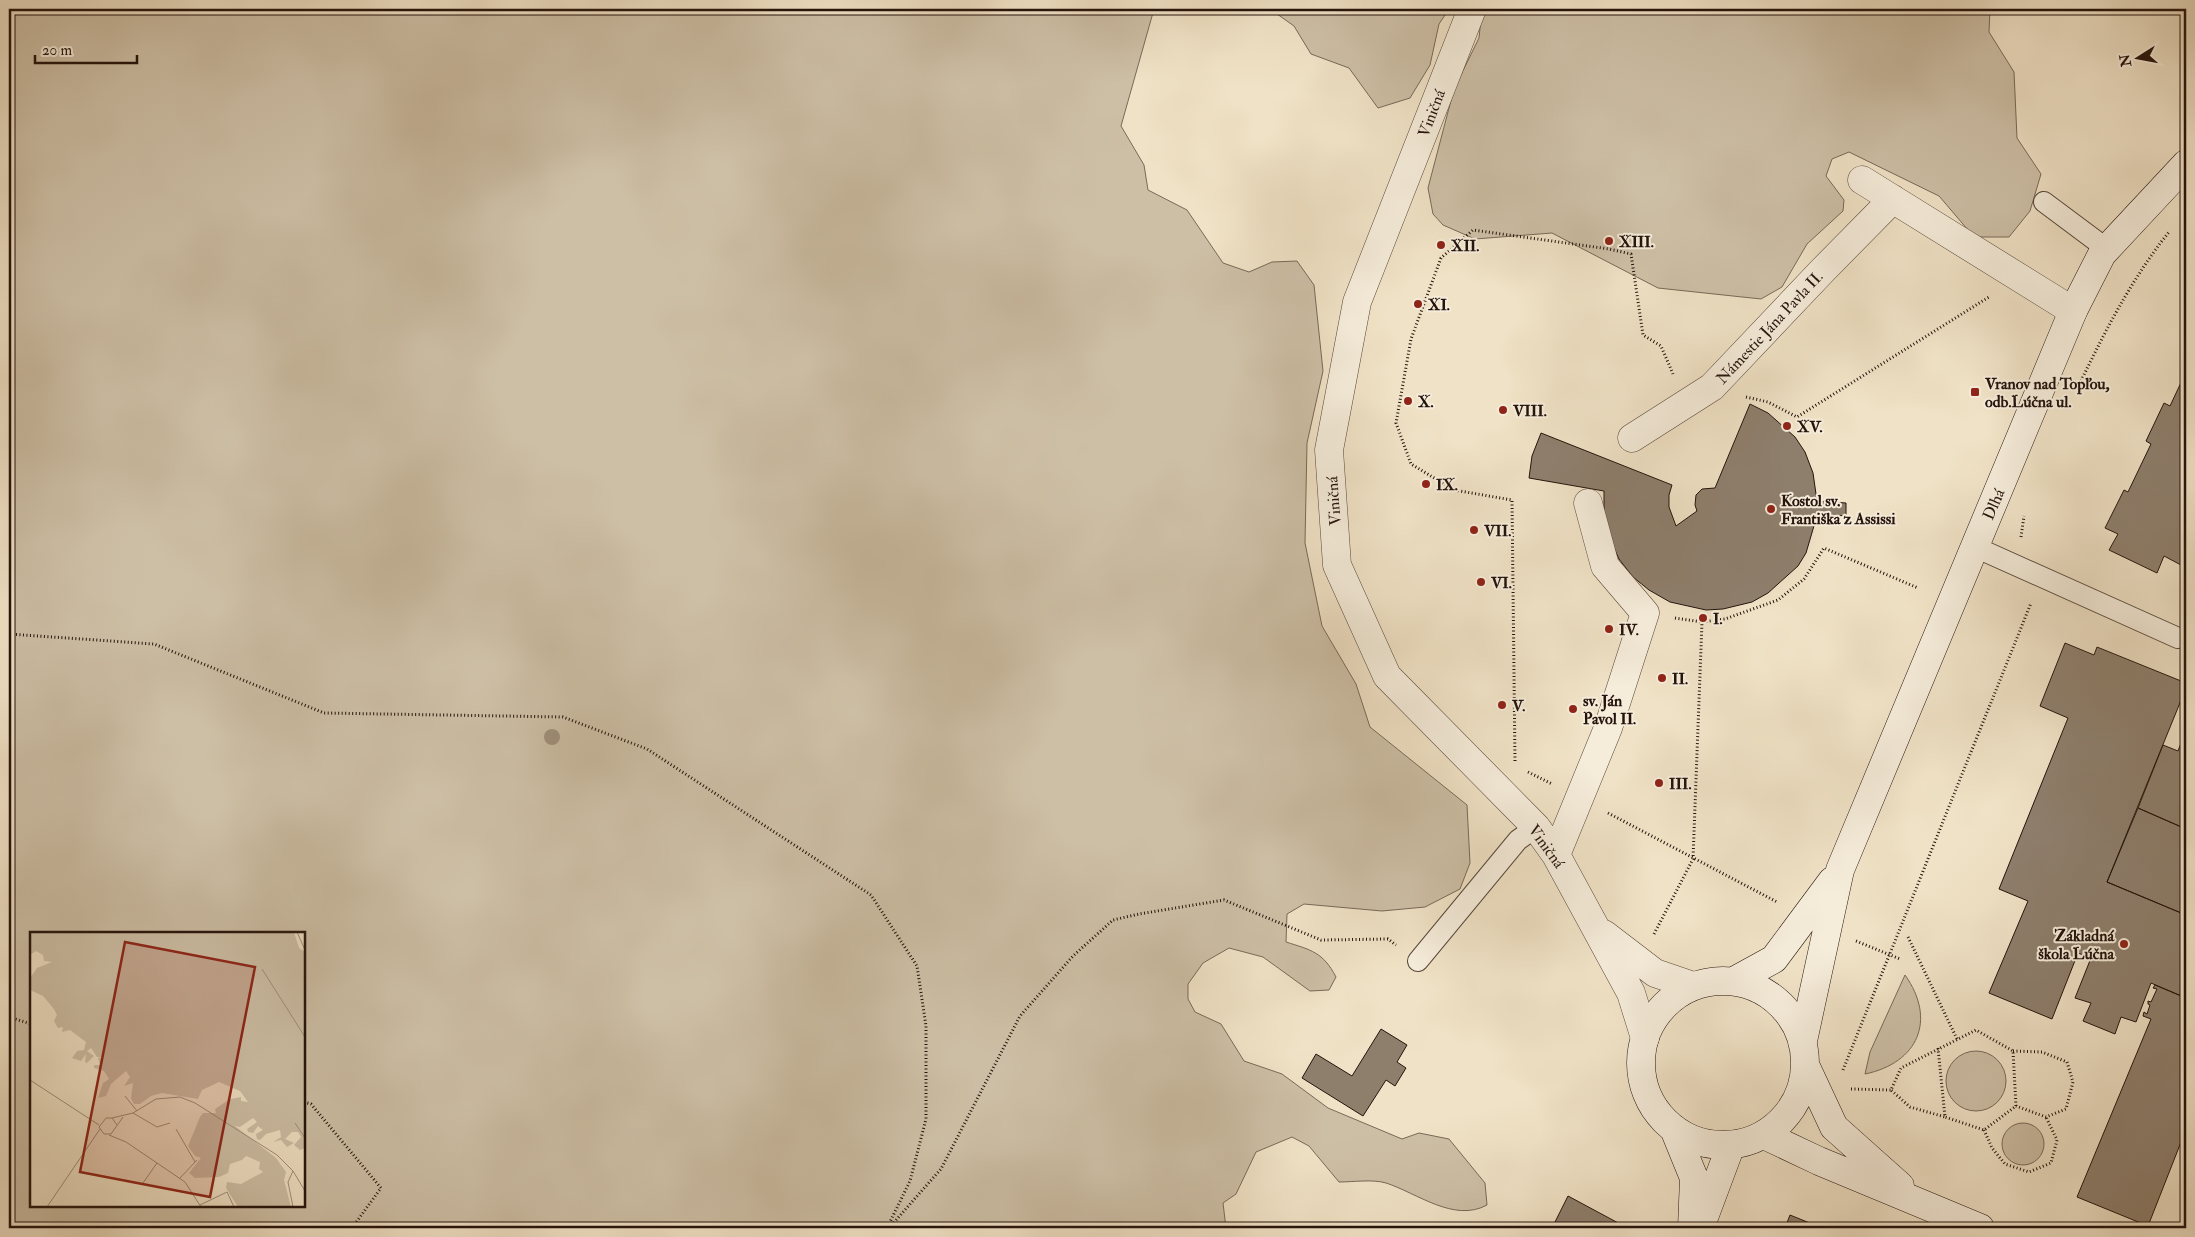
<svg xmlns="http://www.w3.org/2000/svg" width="2195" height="1237" viewBox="0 0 2195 1237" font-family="'IM FELL Double Pica',serif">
<rect width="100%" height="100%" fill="#f0e2c6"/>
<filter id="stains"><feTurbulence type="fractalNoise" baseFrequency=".004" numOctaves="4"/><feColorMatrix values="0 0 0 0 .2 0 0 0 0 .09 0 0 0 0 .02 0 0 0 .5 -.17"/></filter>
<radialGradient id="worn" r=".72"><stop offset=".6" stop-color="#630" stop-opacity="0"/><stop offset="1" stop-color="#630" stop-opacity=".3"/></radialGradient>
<path fill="#cdbfa6" stroke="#786959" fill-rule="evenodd" d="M 9,9 L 1154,9 L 1121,126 L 1144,165 L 1148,190 L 1187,210 L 1223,263 L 1249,272 L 1272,262 L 1297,261 L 1314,285 L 1323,371 L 1307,443 L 1305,543 L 1322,626 L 1356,684 L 1370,727 L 1467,805 L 1470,863 L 1460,889 L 1425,907 L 1382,911 L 1304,904 L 1287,914 L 1286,942 C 1311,950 1323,952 1336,977 L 1329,990 L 1310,991 L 1263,957 L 1229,948 L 1203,963 L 1188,984 L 1188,999 L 1195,1012 L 1221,1024 L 1244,1061 L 1282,1074 L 1328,1108 L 1402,1139 L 1419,1133 L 1449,1139 L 1485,1183 L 1487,1205 C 1454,1223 1417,1193 1386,1183 C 1373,1179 1353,1182 1339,1182 L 1309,1146 L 1292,1137 L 1256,1152 L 1236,1194 L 1223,1203 L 1226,1228 L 9,1228 ZM 304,933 L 304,1206 L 31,1206 L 31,933 Z
M 1270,9 L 1449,9 L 1439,24 L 1430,65 L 1410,98 L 1378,108 L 1349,68 L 1311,54 L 1294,26 Z
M 1482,9 L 1990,9 L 1989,32 L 2014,72 L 2017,138 L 2041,174 L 2030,211 L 2009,237 L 1974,237 L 1939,196 L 1849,152 L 1832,159 L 1826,176 L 1844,200 L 1843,211 L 1807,244 L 1782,287 L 1761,299 L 1658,288 L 1552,233 L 1475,239 L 1443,225 L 1433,214 L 1428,188 L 1454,89 L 1479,38 Z
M 1905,975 C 1937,1020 1918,1063 1865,1074 L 1870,1052 Z
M1946 1081a30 30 0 1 1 60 0a30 30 0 1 1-60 0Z
M2002 1144a21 21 0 1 1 42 0a21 21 0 1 1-42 0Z"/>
<path fill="#8e7f6d" stroke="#24130c" d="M 2186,372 L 2186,554 L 2181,565 L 2164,556 L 2157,573 L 2109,550 L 2118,534 L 2105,528 L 2124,490 L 2128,492 L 2151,444 L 2146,441 L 2164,403 L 2170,406 Z
M 1750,404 L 1768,413 L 1795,437 L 1805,452 L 1813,473 L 1817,501 L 1846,503 L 1846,515 L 1816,519 L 1806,553 L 1798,566 L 1768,593 L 1752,602 L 1723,609 L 1706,610 L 1670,602 L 1649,590 L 1633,577 L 1619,559 L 1610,539 L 1604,517 L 1604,491 L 1529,478 L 1532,456 L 1541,433 L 1672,485 L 1669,495 L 1669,507 L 1676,526 L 1697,511 L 1695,505 L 1696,495 L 1702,489 L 1715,488 Z
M 2065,643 L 2094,655 L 2097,647 L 2186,683 L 2186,688 L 2107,882 L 2186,915 L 2186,998 L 2151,983 L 2136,1022 L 2121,1017 L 2115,1034 L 2083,1021 L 2091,1003 L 2075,998 L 2091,958 L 2078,953 L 2052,1019 L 1989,993 L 2028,901 L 1999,889 L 2068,718 L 2040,706 Z
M 2186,730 L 2186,829 L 2138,808 L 2163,745 L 2178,751 Z
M 2138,808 L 2186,829 L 2186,915 L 2107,882 Z
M 2155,985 L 2186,998 L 2186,1138 L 2183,1137 L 2148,1226 L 2077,1197 L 2151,1019 L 2143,1016 L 2144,1012 L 2147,1014 L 2150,1005 L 2148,1004 L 2148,1001 L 2151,1002 L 2157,989 L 2153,988 Z
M 1381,1029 L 1407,1045 L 1397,1062 L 1406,1068 L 1395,1086 L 1386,1080 L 1363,1116 L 1302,1078 L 1316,1054 L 1352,1076 Z
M 1568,1196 L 1622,1225 L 1621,1228 L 1552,1228 Z
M 1790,1215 L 1822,1228 L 1785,1228 Z"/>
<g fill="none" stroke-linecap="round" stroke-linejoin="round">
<g stroke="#57473a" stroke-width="22">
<path id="lane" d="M 2044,202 L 2107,249
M 1975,547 L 2178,638
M 1418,961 L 1518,840 L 1536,827"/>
</g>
<g stroke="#57473a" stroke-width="29">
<path id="street" d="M 1472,9 L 1357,302 L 1329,450 L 1337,565 L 1387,676 L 1536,827 L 1556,855 L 1631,993 L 1645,1038
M 1862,180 L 2073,311
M 1632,438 L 1712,387 L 1823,270 L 1893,199
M 1556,855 L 1608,728 L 1645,613 L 1605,566 L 1588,503
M 1604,934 L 1655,973 L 1693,986"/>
</g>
<g stroke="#24130c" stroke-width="29">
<path id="secondary" d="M1641 1063a82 82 0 1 1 164 0a82 82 0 1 1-164 0Z
M 1734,981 L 1774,959 L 1832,881
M 1803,1041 L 1840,870 L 2073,311 L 2102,254 L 2186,164
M 1806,1067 L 1834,1127 L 1900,1186
M 1674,1129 L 1694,1178 L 1692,1228
M 1764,1135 L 1819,1161 L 1980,1228
M 1700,1228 L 1731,1145"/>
</g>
<path stroke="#24130c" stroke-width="3" stroke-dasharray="1 2.5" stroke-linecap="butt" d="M 2081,381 C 2106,329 2133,277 2169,232
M 1746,397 L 1768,402 L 1797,417 L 1989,297
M 2021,537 L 2024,516
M 1675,618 L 1702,622 L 1725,619 L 1778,600 L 1804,579 L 1824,548 L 1918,588
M 9,634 L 154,644 L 324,713 L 563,717 L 647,749 L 871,895 L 917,966 L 926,1026 L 926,1119 L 910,1181 L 887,1228
M 1515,761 L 1512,500 L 1454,490 L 1411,464 L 1396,423 L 1411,339 L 1441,258 L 1473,230 L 1609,249 L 1631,254 L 1643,335 L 1661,346 L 1673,374
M 1528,772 L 1552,784
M 1608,813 L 1777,902
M 1654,934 L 1693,859 L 1702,622
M 1908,937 L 1957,1039
M 1856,941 L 1900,959
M 9,1017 L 31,1024
M 1938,1048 L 1945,1117 L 1984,1130 L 2016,1106 L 2013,1051 L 1976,1030 L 1901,1068 L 1891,1090 L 1910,1107 L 1945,1117
M 2013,1051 L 2042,1052 L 2067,1062 L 2073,1082 L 2066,1109 L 2046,1117 L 2016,1106
M 1843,1070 L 2031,603
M 1851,1089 L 1891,1090
M 304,1102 L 311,1104 L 381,1188 L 352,1228
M 1984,1130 L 1992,1148 L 2005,1164 L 2029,1172 L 2051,1163 L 2057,1140 L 2046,1117
M 889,1228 L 941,1169 L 1020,1016 L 1073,956 L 1113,920 L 1139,914 L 1224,900 L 1321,940 L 1388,939 L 1396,945"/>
<use href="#lane" stroke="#f5ecda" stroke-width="20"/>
<use href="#street" stroke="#f5ecda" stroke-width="28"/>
<use href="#secondary" stroke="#f5ecda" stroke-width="28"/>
</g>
<circle fill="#a0917d" cx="552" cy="737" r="8"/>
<g fill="#8f2418" stroke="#f5ecda" stroke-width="2">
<circle cx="1609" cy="241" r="5"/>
<circle cx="1441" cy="245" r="5"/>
<circle cx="1418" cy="304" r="5"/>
<rect x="1970" y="387" width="10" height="10" rx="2.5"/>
<circle cx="1408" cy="401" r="5"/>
<circle cx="1503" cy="410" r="5"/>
<circle cx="1787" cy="426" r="5"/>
<circle cx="1426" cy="484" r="5"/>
<circle cx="1771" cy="509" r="5"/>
<circle cx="1474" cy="530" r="5"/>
<circle cx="1481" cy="582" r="5"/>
<circle cx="1703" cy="618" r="5"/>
<circle cx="1609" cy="629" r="5"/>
<circle cx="1662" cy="678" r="5"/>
<circle cx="1502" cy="705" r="5"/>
<circle cx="1573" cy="709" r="5"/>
<circle cx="1659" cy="783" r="5"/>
<circle cx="2124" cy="944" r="5"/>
</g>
<g text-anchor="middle" stroke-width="4" stroke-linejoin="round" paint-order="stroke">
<g font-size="16" fill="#24130c" stroke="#f5ecda">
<text transform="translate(1431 113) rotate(-69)" y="6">Viničná</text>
<text transform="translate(1769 327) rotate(-47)" y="6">Námestie Jána Pavla II.</text>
<text transform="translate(1333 501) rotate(-94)" y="6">Viničná</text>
<text transform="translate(1993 504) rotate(-67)" y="6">Dlhá</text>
<text transform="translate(1547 846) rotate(54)" y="6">Viničná</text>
</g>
<g font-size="16" font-weight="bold" fill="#24130c" stroke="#f5ecda" text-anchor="start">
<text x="1619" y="247">XIII.</text>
<text x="1451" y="251">XII.</text>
<text x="1428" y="310">XI.</text>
<text x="1985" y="389">Vranov nad Topľou,<tspan x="1985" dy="18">odb.Lúčna ul.</tspan></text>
<text x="1418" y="407">X.</text>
<text x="1513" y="416">VIII.</text>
<text x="1797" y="432">XV.</text>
<text x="1436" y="490">IX.</text>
<text x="1781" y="506">Kostol sv.<tspan x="1781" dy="18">Františka z Assissi</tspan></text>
<text x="1484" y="536">VII.</text>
<text x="1491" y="588">VI.</text>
<text x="1713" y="624">I.</text>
<text x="1619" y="635">IV.</text>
<text x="1672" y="684">II.</text>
<text x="1583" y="706">sv. Ján<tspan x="1583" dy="18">Pavol II.</tspan></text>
<text x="1512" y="711">V.</text>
<text x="1669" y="789">III.</text>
<text x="2114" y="941" text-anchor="end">Základná<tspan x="2114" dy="18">škola Lúčna</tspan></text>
</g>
</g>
<g transform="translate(30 932)">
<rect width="275" height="275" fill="#f0e2c6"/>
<path d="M 0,0 L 264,0 L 269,16 L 275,20 L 275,216 L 270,218 L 264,213 L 271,205 L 268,200 L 262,200 L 255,207 L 264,211 L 257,215 L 251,208 L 243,210 L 251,205 L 250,198 L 236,202 L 230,208 L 227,207 L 226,202 L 233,198 L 228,194 L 223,201 L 218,200 L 217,197 L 227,190 L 223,186 L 210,195 L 205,194 L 246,226 L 256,240 L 254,248 L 261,275 L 208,275 L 196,256 L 197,250 L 211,252 L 233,240 L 229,237 L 230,230 L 216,224 L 212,228 L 200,232 L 198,241 L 189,245 L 165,246 L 159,241 L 171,226 L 165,224 L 158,214 L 170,185 L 173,181 L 186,181 L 185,177 L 200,167 L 211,165 L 211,169 L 218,170 L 210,159 L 189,150 L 172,158 L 168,167 L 132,161 L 121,164 L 110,172 L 104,172 L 101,166 L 103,151 L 94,154 L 100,145 L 96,139 L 81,152 L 76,164 L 68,166 L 73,151 L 79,147 L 74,139 L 64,136 L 64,133 L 70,133 L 68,126 L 73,126 L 67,125 L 61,116 L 57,119 L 64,124 L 57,131 L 55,130 L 56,122 L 51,129 L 42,126 L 47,119 L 54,118 L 56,110 L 40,98 L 32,100 L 33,95 L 28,96 L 24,89 L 27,83 L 24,77 L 13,64 L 0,58 L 0,46 L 7,36 L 22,30 L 14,29 L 13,23 L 6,19 L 0,23 Z" fill="#cdbfa6"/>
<path fill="none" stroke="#9e8f7c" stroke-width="1" d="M 267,0 L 275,18M 232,37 L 275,105M 0,148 L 69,193M 95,164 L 107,179M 103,181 L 127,195 L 140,191M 82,186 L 103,181 L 126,167 L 150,165 L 165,171 L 247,223 L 263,239 L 275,259M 265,191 L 275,206M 87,193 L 82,186 L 76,186 L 69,195 L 74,202 L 81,202 L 93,185M 146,197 L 165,230M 79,203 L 96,210 L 155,250 L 171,275M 263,239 L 258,250 L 263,275M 150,246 L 167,228M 113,251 L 127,231M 170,273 L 197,260 L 204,275M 17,275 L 70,197"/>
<path fill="#8f2418" fill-opacity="0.15" stroke="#8f2418" stroke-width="2.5" d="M 95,10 L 225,35 L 180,265 L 50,240 Z"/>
<rect width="275" height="275" fill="none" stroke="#24130c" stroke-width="2.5"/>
</g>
<rect width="2195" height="1237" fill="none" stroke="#f0e2c6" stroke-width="30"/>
<rect x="10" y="10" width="2175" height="1217" fill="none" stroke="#24130c" stroke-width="2.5"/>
<rect x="15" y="15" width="2165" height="1207" fill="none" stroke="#24130c"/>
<g transform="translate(2138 58) rotate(259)" stroke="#f5ecda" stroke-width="4" paint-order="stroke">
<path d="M0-4L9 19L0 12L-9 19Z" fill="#24130c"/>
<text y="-8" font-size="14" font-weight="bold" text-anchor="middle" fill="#24130c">N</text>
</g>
<path d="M35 55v8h102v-8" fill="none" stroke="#24130c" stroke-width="2.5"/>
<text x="42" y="55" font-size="15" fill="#24130c" stroke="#f5ecda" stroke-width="4" paint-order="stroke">20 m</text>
<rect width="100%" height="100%" filter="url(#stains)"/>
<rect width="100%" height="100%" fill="url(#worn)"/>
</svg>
